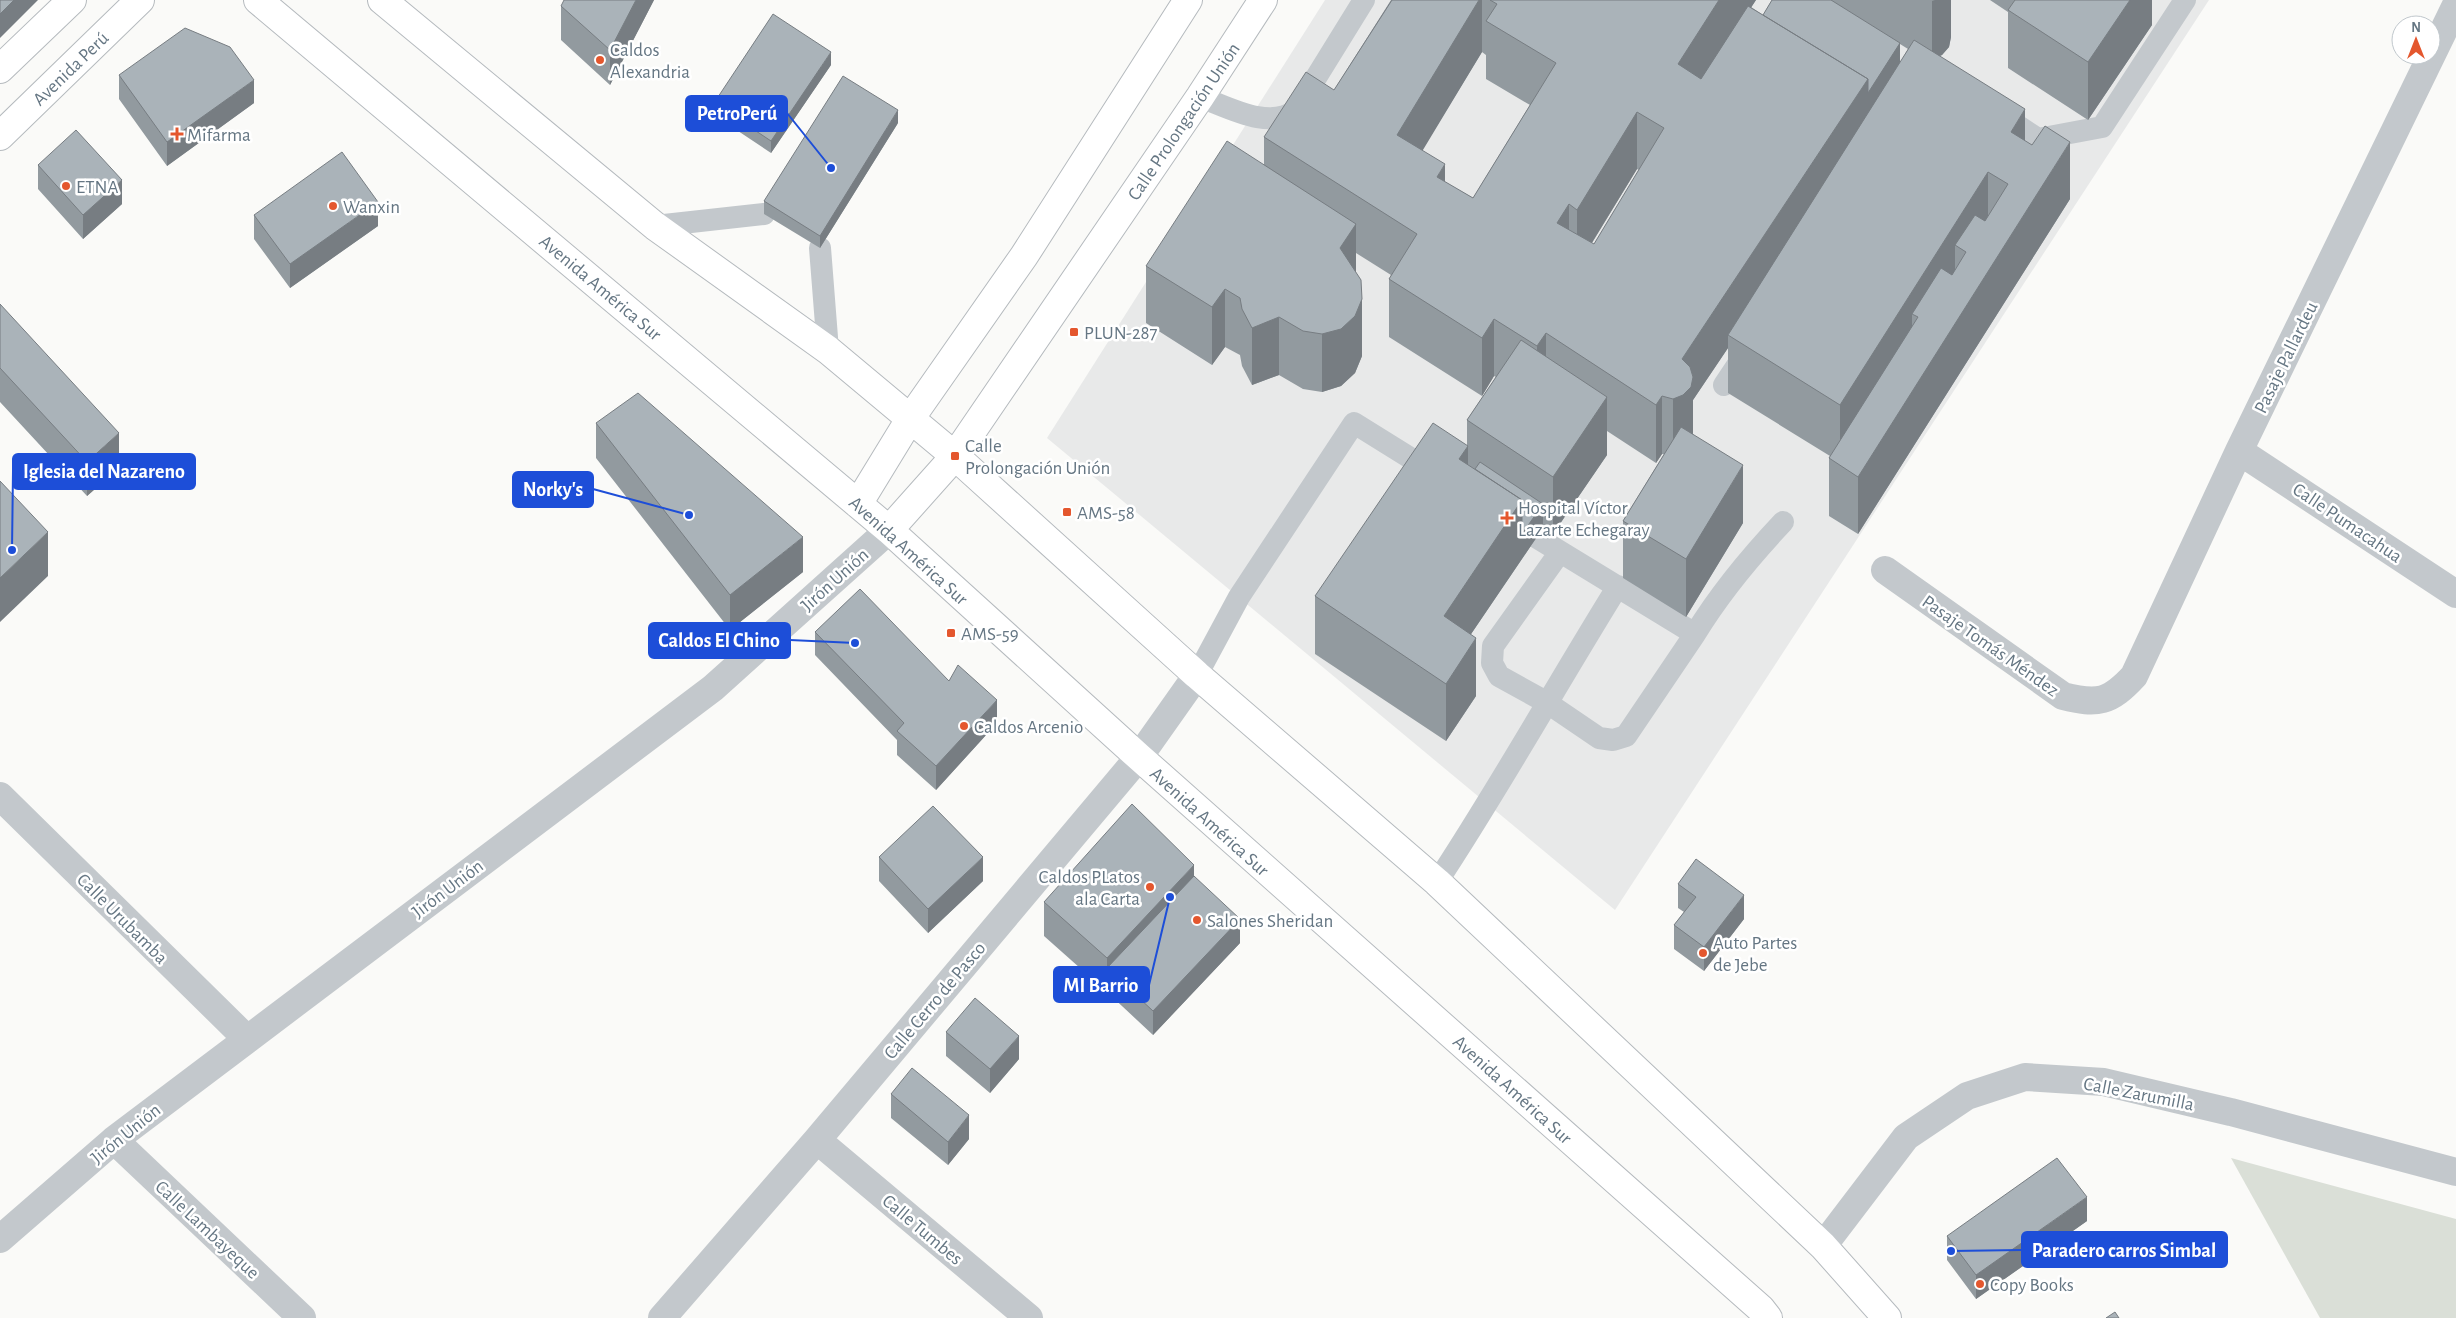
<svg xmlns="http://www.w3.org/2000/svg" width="2456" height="1318" viewBox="0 0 2456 1318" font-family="'Alegreya Sans',sans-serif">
<rect width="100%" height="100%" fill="#fafaf8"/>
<path fill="#e8e9e9" d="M 1325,0 L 2209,0 L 1615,910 L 1047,438 Z"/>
<path fill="#dadfd7" d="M 2231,1158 L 2456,1219 L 2456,1318 L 2320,1318 Z"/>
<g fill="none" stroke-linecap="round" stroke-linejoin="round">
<g stroke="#b5babe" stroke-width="30">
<path id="primary" d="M 258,0 L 889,530 L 1139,757 L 1761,1309 L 1768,1318
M 382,0 L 655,226 L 828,350 L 955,456 L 1197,675 L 1437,882 L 1823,1246 L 1887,1318
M 0,69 L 72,0
M 0,136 L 140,0
M 858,504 L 910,419 L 1024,256 L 1188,0
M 889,530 L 955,456 L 1200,97 L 1263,0"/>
</g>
<path stroke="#c3c8cc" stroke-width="22" d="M 1200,97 C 1228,107 1269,131 1296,110 L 1364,0
M 2000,114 L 2038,139 L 2102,127 L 2185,0
M 655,226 L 764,214
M 820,248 L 828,350
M 1724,385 L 1744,355
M 1536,537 L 1695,634 C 1720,593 1750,557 1783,522
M 1560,552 L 1493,646 L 1492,663 L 1499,676 L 1546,702 L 1599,738 L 1613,740 L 1626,736 L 1695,634
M 1197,675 L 1239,597 L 1354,423 L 1436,474
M 1437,882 C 1501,785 1557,684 1618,586"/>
<path stroke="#c3c8cc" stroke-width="28" d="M 2239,451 L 2456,594
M 1885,570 L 2063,696 C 2098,705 2110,702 2134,676 L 2239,451 L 2456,5
M 0,796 L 247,1039
M 114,1140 L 302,1318
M 817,1140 L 1029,1318
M 0,1239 L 114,1140 L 713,688 L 889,530
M 1823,1246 L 1906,1137 L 1967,1096 L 2025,1077 L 2104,1082 L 2231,1112 L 2456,1172
M 662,1318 L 817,1140 L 1139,757 L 1197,675"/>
<use href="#primary" stroke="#fff" stroke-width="28"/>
</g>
<path fill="#929a9f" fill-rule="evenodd" d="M 654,0 L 610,85 L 561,40 L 561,6 Z
M 1391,0 L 1756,0 L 1751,7 L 1763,15 L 1772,0 L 1951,0 L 1951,37 L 1949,47 L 1942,55 L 1940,56 L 2025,141 L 2070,199 L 1858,534 L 1829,516 L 1829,458 L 1830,456 L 1728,393 L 1728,348 L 1693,400 L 1693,435 L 1743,523 L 1686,617 L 1623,578 L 1623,521 L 1664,454 L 1662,454 L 1656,463 L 1607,431 L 1607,455 L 1553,534 L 1543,528 L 1471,634 L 1476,696 L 1446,741 L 1315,654 L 1315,596 L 1467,446 L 1467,420 L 1496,377 L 1494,376 L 1482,396 L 1389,337 L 1389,279 L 1391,275 L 1356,253 L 1356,272 L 1362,356 L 1355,373 L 1341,386 L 1322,392 L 1303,389 L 1279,375 L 1252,385 L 1242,366 L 1240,355 L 1225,347 L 1212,365 L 1146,323 L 1146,266 L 1264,165 L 1264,137 L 1334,90 ZM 1900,44 L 1908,49 L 1900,63 ZM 1482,52 L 1486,55 L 1486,79 L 1530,105 L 1473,198 L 1445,182 L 1422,150 ZM 1637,169 L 1639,170 L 1594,244 L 1592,243 Z
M 1990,0 L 2152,0 L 2152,25 L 2088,120 L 2008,68 L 2008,12 Z
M 831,65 L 771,153 L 714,115 L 714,103 Z
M 119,75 L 254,103 L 167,166 L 119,99 Z
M 898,123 L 820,248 L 764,214 L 764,201 Z
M 38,165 L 122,204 L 83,239 L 38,189 Z
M 254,215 L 378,226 L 290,288 L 254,239 Z
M 0,304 L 119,468 L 87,496 L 0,402 Z
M 596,423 L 803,572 L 730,630 L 596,458 Z
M 815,632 L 949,681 L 997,723 L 936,790 L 897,755 L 897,740 L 815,655 Z
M 879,857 L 983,881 L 928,933 L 879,881 Z
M 1194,876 L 1240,943 L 1153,1035 L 1107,992 L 1044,936 L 1044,902 Z
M 1678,884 L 1744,919 L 1704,971 L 1674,949 L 1674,925 L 1684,912 L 1678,908 Z
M 946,1032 L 1019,1059 L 990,1093 L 946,1056 Z
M 891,1094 L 969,1139 L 948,1165 L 891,1118 Z
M 2087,1221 L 1976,1299 L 1947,1260 L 1947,1236 Z"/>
<path fill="#777d82" d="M 14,0 L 38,0 L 0,38 L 0,14 Z
M 636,0 L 654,0 L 610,85 L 610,50 Z
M 1479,0 L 1482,0 L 1482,52 L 1397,193 L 1397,135 Z
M 1719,0 L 1756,0 L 1678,122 L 1678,64 Z
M 1935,0 L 1951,0 L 1951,37 L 1949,47 L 1942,55 L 1932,59 L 1932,1 Z
M 2130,0 L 2152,0 L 2152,25 L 2088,120 L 2088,62 Z
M 1900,43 L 1900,67 L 1728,335 L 1728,348 L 1693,400 L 1693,435 L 1673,456 L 1673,399 L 1682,359 L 1868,79 Z
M 831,52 L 831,65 L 771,153 L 771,141 Z
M 254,80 L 254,103 L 167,166 L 167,142 Z
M 2025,109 L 2025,167 L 2011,132 Z
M 898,110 L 898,123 L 820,248 L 820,236 Z
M 1637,112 L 1637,169 L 1577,267 L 1577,210 Z
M 2070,142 L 2070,199 L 1858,534 L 1858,477 Z
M 1445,164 L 1445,221 L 1437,177 Z
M 1988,172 L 1988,229 L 1966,252 L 1955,245 L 1955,281 L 1912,314 L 1912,349 L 1840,463 L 1840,405 Z
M 122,180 L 122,204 L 83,239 L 83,215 Z
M 378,202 L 378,226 L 290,288 L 290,264 Z
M 1569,204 L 1569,262 L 1557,223 Z
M 1356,224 L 1356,282 L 1340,248 Z
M 1225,289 L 1225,347 L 1212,365 L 1212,307 Z
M 1362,299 L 1362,356 L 1355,373 L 1341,386 L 1322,392 L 1322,334 Z
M 1279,317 L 1279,375 L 1252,385 L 1252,328 Z
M 1494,319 L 1494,376 L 1482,396 L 1482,338 Z
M 1546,333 L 1546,390 L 1537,396 L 1537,346 Z
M 1662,396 L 1662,454 L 1656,463 L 1656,405 Z
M 1607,397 L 1607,455 L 1553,534 L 1553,477 Z
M 119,433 L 119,468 L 87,496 L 87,462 Z
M 1468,446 L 1468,498 L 1459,459 Z
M 1743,465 L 1743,523 L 1686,617 L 1686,559 Z
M 1522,500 L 1543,504 L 1543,528 L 1444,674 L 1444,616 Z
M 48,532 L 48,576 L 0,622 L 0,578 Z
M 803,537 L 803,572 L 730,630 L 730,595 Z
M 1476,638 L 1476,696 L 1446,741 L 1446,684 Z
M 997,700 L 997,723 L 936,790 L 936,766 Z
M 983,857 L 983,881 L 928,933 L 928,909 Z
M 1194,865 L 1194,900 L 1107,968 L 1107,958 Z
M 1744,895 L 1744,919 L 1704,971 L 1704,947 Z
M 1240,919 L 1240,943 L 1153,1035 L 1153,1011 Z
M 1019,1036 L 1019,1059 L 990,1093 L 990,1069 Z
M 969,1115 L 969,1139 L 948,1165 L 948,1142 Z
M 2087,1197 L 2087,1221 L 1976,1299 L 1976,1275 Z"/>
<path fill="#aab3b9" stroke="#777d82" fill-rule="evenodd" d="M 0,0 L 14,0 L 0,14 Z
M 564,0 L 636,0 L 610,50 L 561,6 Z
M 1392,0 L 1479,0 L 1397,135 L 1445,164 L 1437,177 L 1473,198 L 1556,63 L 1486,21 L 1497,4 L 1490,0 L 1719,0 L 1678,64 L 1701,79 L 1748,6 L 1868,79 L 1682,359 L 1690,367 L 1693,377 L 1691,387 L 1683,395 L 1673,399 L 1662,396 L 1656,405 L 1546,333 L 1537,346 L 1494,319 L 1482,338 L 1389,279 L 1417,234 L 1264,137 L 1306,72 L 1334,90 ZM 1637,112 L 1664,128 L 1594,244 L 1557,223 L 1569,204 L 1577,210 Z
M 1772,0 L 1831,0 L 1900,43 L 1868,93 L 1868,79 L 1763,15 Z
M 2015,0 L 2130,0 L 2088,62 L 2008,10 Z
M 773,14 L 831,52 L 771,141 L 714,103 Z
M 185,28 L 230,47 L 254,80 L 167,142 L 119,75 Z
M 1914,40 L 2025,109 L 2011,132 L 2032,145 L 2045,126 L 2070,142 L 1858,477 L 1829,458 L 1918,317 L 1912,314 L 1941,268 L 1952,275 L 1966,252 L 1955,245 L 1975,215 L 1985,221 L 2008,184 L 1988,172 L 1840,405 L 1728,335 Z
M 843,76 L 898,110 L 820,236 L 764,201 Z
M 76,130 L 122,180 L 83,215 L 38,165 Z
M 1227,141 L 1356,224 L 1340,248 L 1361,280 L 1362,299 L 1355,316 L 1341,329 L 1322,334 L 1303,331 L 1279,317 L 1252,328 L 1242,309 L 1240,298 L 1225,289 L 1212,307 L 1146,266 Z
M 342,152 L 378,202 L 290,264 L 254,215 Z
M 0,304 L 119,433 L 87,462 L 0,368 Z
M 1521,340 L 1607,397 L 1553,477 L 1467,420 Z
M 638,393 L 803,537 L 730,595 L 596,423 Z
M 1433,423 L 1468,446 L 1459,459 L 1522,500 L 1444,616 L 1476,638 L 1446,684 L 1315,596 Z
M 1681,427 L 1743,465 L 1686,559 L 1623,521 Z
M 1480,462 L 1543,504 L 1522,534 L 1522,500 L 1475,469 Z
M 0,481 L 48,532 L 0,578 Z
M 860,589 L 949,681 L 958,665 L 997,700 L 936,766 L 897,731 L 904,723 L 815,632 Z
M 1132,804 L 1194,865 L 1107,958 L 1044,902 Z
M 933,806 L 983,857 L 928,909 L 879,857 Z
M 1696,859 L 1744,895 L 1704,947 L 1674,925 L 1696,897 L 1678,884 Z
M 1194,876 L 1240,919 L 1153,1011 L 1107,968 Z
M 975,998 L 1019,1036 L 990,1069 L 946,1032 Z
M 912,1068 L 969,1115 L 948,1142 L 891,1094 Z
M 2057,1158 L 2087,1197 L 1976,1275 L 1947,1236 Z
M 2115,1312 L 2119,1318 L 2106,1318 Z"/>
<g fill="#e4572e" stroke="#fff" stroke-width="2">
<circle cx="600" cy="60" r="5"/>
<path d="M174.5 126.5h5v5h5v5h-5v5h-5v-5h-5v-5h5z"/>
<circle cx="66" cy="186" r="5"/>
<circle cx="333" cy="206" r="5"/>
<rect x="1069" y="327" width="10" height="10" rx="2.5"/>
<rect x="950" y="451" width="10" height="10" rx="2.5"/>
<rect x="1062" y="507" width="10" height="10" rx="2.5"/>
<path d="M1504.5 510.5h5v5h5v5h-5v5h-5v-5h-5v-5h5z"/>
<rect x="946" y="628" width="10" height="10" rx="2.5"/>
<circle cx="964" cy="726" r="5"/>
<circle cx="1150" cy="887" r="5"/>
<circle cx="1197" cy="920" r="5"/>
<circle cx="1703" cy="953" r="5"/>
<circle cx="1980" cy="1284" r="5"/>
</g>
<g text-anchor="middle" stroke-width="5" stroke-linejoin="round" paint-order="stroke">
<g font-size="19" fill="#657683" stroke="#fff" text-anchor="start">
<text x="610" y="56">Caldos<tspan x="610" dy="22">Alexandria</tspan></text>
<text x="187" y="141">Mifarma</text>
<text x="76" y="193">ETNA</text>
<text x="343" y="213">Wanxin</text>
<text x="1084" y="339">PLUN-287</text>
<text x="965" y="452">Calle<tspan x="965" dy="22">Prolongación Unión</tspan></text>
<text x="1518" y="514">Hospital Víctor<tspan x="1518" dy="22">Lazarte Echegaray</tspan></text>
<text x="1077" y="519">AMS-58</text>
<text x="961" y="640">AMS-59</text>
<text x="974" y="733">Caldos Arcenio</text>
<text x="1140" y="883" text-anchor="end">Caldos PLatos<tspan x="1140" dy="22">ala Carta</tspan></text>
<text x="1207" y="927">Salones Sheridan</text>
<text x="1713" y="949">Auto Partes<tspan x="1713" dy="22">de Jebe</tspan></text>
<text x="1990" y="1291">Copy Books</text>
</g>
<g font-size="19" fill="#657683" stroke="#fff">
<text transform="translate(70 68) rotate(-44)" y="7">Avenida Perú</text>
<text transform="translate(1183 121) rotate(-56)" y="7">Calle Prolongación Unión</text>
<text transform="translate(601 287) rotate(40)" y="7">Avenida América Sur</text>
<text transform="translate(2285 357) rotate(-64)" y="7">Pasaje Pallardeu</text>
<text transform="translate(2348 522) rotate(34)" y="7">Calle Pumacahua</text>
<text transform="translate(909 550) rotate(42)" y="7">Avenida América Sur</text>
<text transform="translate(834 579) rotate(-42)" y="7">Jirón Unión</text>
<text transform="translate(1991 645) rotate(35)" y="7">Pasaje Tomás Méndez</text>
<text transform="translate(1210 821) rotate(42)" y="7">Avenida América Sur</text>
<text transform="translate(447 888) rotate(-37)" y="7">Jirón Unión</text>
<text transform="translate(123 918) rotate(45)" y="7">Calle Urubamba</text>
<text transform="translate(934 1000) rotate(-50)" y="7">Calle Cerro de Pasco</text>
<text transform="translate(1513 1089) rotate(42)" y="7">Avenida América Sur</text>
<text transform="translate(2139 1093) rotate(11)" y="7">Calle Zarumilla</text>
<text transform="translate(125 1133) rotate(-39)" y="7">Jirón Unión</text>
<text transform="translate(208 1229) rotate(43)" y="7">Calle Lambayeque</text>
<text transform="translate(923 1229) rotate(40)" y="7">Calle Tumbes</text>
</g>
</g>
<path fill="none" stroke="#1d4ed8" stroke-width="2" d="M831 168L787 113M12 550L13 471M689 515L593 489M855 643L790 640M1170 897L1149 985M1951 1251L2022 1250"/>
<g fill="#1d4ed8" stroke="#fff" stroke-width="2">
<circle cx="831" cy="168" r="5"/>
<circle cx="12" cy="550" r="5"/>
<circle cx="689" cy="515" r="5"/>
<circle cx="855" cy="643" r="5"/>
<circle cx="1170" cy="897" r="5"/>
<circle cx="1951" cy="1251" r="5"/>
</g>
<g fill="#1d4ed8" stroke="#1d4ed8" stroke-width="2">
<rect x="686" y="96" width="101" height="35" rx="5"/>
<rect x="13" y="454" width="182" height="35" rx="5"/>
<rect x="513" y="472" width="80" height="35" rx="5"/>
<rect x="649" y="623" width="141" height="35" rx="5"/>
<rect x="1054" y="967" width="95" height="35" rx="5"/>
<rect x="2022" y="1232" width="205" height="35" rx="5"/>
</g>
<g font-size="20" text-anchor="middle" font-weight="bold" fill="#fff">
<text x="737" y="120">PetroPerú</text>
<text x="104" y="478">Iglesia del Nazareno</text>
<text x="553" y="496">Norky's</text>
<text x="719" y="647">Caldos El Chino</text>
<text x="1101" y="992">MI Barrio</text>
<text x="2124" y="1257">Paradero carros Simbal</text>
</g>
<g transform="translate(2416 40)"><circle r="24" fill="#ffffff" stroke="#c1c8cd"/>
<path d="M0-4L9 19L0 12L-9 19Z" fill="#e4572e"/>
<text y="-8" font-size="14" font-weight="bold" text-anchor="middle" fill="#657683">N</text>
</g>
</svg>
